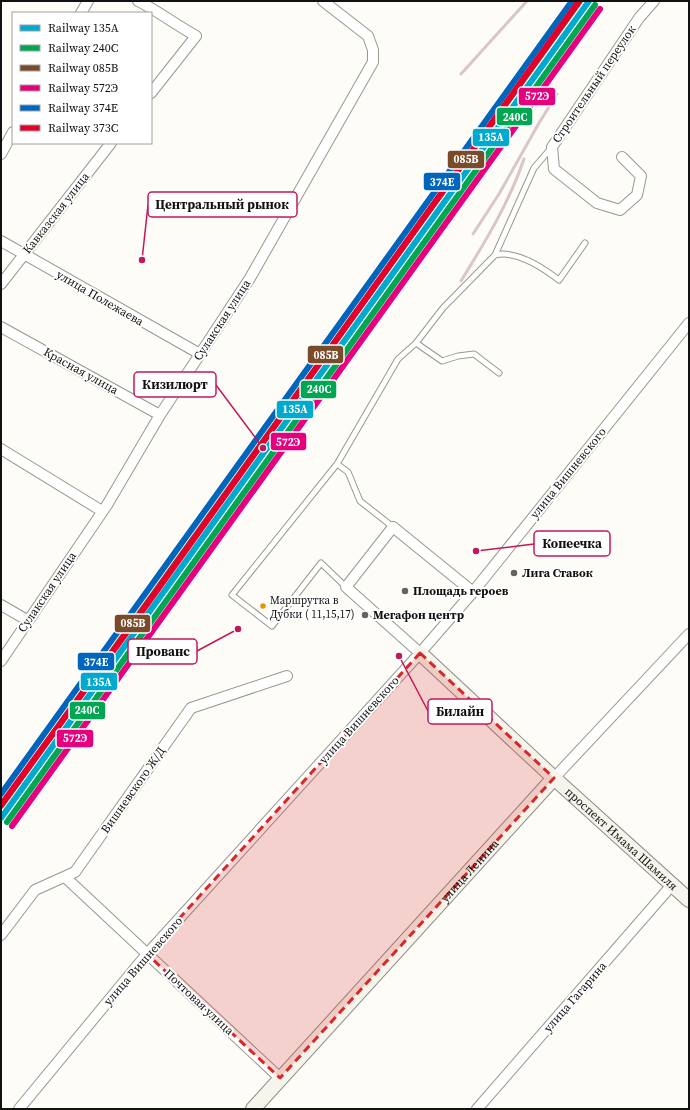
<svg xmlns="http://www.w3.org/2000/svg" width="690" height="1110" viewBox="0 0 690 1110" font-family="'Source Serif 4',serif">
<rect width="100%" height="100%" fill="#fdfcf7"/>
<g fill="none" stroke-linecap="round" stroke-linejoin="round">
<g stroke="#979795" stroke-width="7">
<path id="lane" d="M 495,255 C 516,250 542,267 559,280 L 585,243
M 499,373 L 474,354 L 458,356 L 442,361 L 416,343 L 443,308 L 495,255 L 534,168 L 552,147
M 337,464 L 398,359 L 416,343
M 346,587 L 321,563 L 272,626 L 232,595 L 337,464 L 348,472 L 360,501 L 393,527"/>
</g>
<g stroke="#979795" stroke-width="12">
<path id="street" d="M 138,1 C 158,11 176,25 196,36 L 151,93
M 81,13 L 88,1
M 1,154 L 13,132
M 622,157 L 641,176 L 637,195 L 620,210 L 597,203 L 554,169 L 552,147 L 639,18 L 654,1
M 1,241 L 200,354
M 1,284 L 111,143
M 1,327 L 160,415
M 1,449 L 102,511
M 1,605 L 27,620
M 420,653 L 346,587 L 393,527 L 473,592
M 1,661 L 107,505 L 160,415 L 250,278 L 373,62 L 373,50 L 368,36 L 323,1
M 554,778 L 689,634
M 65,877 L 280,1078
M 1,935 L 35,890 L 75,872 L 191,708 L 287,676
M 19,1109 L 147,954 L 420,653 L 473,592 L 689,323
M 477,1109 L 672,885"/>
</g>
<g stroke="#8e8d8b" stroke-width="16">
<g id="secondary">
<path id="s1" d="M 420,653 L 554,778 L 689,900"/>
<path id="s2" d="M 253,1109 L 554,778"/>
</g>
</g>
<use href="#lane" stroke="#fffffe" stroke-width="5"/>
<use href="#street" stroke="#fffffe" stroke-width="10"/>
<use href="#secondary" stroke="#f6f4eb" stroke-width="14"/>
<path stroke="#d9c6c7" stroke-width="3" d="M 461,74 L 527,1
M 473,234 L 499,194 L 539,123 L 557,94
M 461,281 C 485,242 509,203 524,159"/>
<g stroke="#fff" stroke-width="9">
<path id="rail-1" d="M 1,818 L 589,1"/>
</g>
<g stroke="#fff" stroke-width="9">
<path id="rail-2" d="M 7,822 L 595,5"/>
</g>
<g stroke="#fff" stroke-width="9">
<path id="rail-3" d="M 1,806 L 580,1"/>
</g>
<g stroke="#fff" stroke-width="9">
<path id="rail-4" d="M 12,826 L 600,9"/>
</g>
<g stroke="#fff" stroke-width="9">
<path id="rail-5" d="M 1,794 L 572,1"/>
</g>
<g stroke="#fff" stroke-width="9">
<path id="rail-6" d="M 1,805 L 138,617 L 579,1"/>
</g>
<use href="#rail-1" stroke="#00a9ce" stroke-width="6"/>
<use href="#rail-2" stroke="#00a651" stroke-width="6"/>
<use href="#rail-3" stroke="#7a4b2a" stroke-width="6"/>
<use href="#rail-4" stroke="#e5007d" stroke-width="6"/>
<use href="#rail-5" stroke="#0065bd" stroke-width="6"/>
<use href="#rail-6" stroke="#e4002b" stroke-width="6"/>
</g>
<path fill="#d62828" fill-opacity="0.2" stroke="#d62828" stroke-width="3" stroke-dasharray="8 5" stroke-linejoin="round" d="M 420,653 L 554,778 L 280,1078 L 147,954 Z"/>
<g fill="#646362" stroke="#fff" stroke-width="1.5">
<circle cx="514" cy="573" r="4"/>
<circle cx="405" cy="591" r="4"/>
<circle cx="365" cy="615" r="4"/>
</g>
<circle fill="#e09702" stroke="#fff" stroke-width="1.5" cx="263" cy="606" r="3.5"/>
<g text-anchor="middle" stroke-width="4" stroke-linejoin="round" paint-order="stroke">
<g font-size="11" fill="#111" stroke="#fff" text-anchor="start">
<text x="270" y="604">Маршрутка в<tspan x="270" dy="14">Дубки ( 11,15,17)</tspan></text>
</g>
<g font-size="12" fill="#111" stroke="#fff">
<text transform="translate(594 84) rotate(-56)" y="4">Строительный переулок</text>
<text transform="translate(56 213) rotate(-52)" y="4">Кавказская улица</text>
<text transform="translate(100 298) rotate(30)" y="4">улица Полежаева</text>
<text transform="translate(222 320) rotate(-57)" y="4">Сулакская улица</text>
<text transform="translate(81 371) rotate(29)" y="4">Красная улица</text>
<text transform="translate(568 473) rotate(-51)" y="4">улица Вишневского</text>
<text transform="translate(47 592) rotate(-56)" y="4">Сулакская улица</text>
<text transform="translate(359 720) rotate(-48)" y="4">улица Вишневского</text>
<text transform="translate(133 790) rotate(-55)" y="4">Вишневского Ж/Д</text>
<text dy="4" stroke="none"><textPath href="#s1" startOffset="274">проспект Имама Шамиля</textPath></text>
<text dy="4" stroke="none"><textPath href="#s2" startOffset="322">улица Ленина</textPath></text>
<text transform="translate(143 961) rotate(-49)" y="4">улица Вишневского</text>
<text transform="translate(575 997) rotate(-49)" y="4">улица Гагарина</text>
<text transform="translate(199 1002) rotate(43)" y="4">Почтовая улица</text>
</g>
<g font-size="12" font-weight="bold" fill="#111" stroke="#fff" text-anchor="start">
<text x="522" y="577">Лига Ставок</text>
<text x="413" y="595">Площадь героев</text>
<text x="373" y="619">Мегафон центр</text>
</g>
</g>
<path fill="none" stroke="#c2185b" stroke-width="1.5" d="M142 260L148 205M263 448L216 385M476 551L534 544M238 629L197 651M399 656L428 711"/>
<g fill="#c2185b" stroke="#fff" stroke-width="1.5">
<circle cx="142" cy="260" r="4"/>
<circle cx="263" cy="448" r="4"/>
<circle cx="476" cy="551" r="4"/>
<circle cx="238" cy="629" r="4"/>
<circle cx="399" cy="656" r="4"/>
</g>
<g fill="#fff" stroke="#c2185b" stroke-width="1.5">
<rect x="148" y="192" width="149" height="25" rx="4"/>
<rect x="134" y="372" width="82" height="25" rx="4"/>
<rect x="534" y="531" width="76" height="25" rx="4"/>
<rect x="128" y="639" width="69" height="25" rx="4"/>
<rect x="428" y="699" width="64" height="25" rx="4"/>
</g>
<g font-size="13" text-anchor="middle" font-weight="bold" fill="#111">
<text x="222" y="209">Центральный рынок</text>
<text x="175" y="389">Кизилюрт</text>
<text x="572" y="548">Копеечка</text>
<text x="163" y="656">Прованс</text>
<text x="460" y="716">Билайн</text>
</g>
<g stroke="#fff" stroke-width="1.5">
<rect x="518" y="87" width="38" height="19" rx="4" fill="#e5007d"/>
<rect x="496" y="107" width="37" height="19" rx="4" fill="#00a651"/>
<rect x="472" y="128" width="38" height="19" rx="4" fill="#00a9ce"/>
<rect x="447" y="150" width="38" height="19" rx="4" fill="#7a4b2a"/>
<rect x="423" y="172" width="38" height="19" rx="4" fill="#0065bd"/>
<rect x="307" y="345" width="37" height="19" rx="4" fill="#7a4b2a"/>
<rect x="300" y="380" width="37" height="19" rx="4" fill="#00a651"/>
<rect x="276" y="400" width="38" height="19" rx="4" fill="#00a9ce"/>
<rect x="270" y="432" width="37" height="19" rx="4" fill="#e5007d"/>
<rect x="114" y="614" width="37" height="19" rx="4" fill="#7a4b2a"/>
<rect x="77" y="652" width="38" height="19" rx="4" fill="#0065bd"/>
<rect x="80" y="672" width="38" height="19" rx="4" fill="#00a9ce"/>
<rect x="69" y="701" width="37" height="19" rx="4" fill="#00a651"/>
<rect x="56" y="729" width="38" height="19" rx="4" fill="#e5007d"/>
</g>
<g font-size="11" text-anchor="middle" font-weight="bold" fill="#fff">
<text x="537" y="100">572Э</text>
<text x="515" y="121">240С</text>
<text x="491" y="141">135А</text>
<text x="466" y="163">085В</text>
<text x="442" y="186">374Е</text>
<text x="326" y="359">085В</text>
<text x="319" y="393">240С</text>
<text x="295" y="413">135А</text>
<text x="288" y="446">572Э</text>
<text x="133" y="627">085В</text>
<text x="96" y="666">374Е</text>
<text x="99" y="686">135А</text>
<text x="87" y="714">240С</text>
<text x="75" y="742">572Э</text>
</g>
<rect width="690" height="1110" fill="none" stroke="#111111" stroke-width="4"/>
<rect x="12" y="12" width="140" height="132" fill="#ffffff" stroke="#a0a0a0"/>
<rect x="20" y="25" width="20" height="6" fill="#00a9ce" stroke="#a0a0a0"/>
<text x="48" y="32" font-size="12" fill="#111111">Railway 135А</text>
<rect x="20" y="45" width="20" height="6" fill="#00a651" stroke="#a0a0a0"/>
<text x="48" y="52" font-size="12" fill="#111111">Railway 240С</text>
<rect x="20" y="65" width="20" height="6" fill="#7a4b2a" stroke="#a0a0a0"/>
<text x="48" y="72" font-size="12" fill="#111111">Railway 085В</text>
<rect x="20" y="85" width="20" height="6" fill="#e5007d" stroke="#a0a0a0"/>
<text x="48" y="92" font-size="12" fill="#111111">Railway 572Э</text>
<rect x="20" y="105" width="20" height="6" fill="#0065bd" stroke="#a0a0a0"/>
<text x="48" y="112" font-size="12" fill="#111111">Railway 374Е</text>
<rect x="20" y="125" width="20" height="6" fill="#e4002b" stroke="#a0a0a0"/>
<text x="48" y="132" font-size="12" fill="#111111">Railway 373C</text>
</svg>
